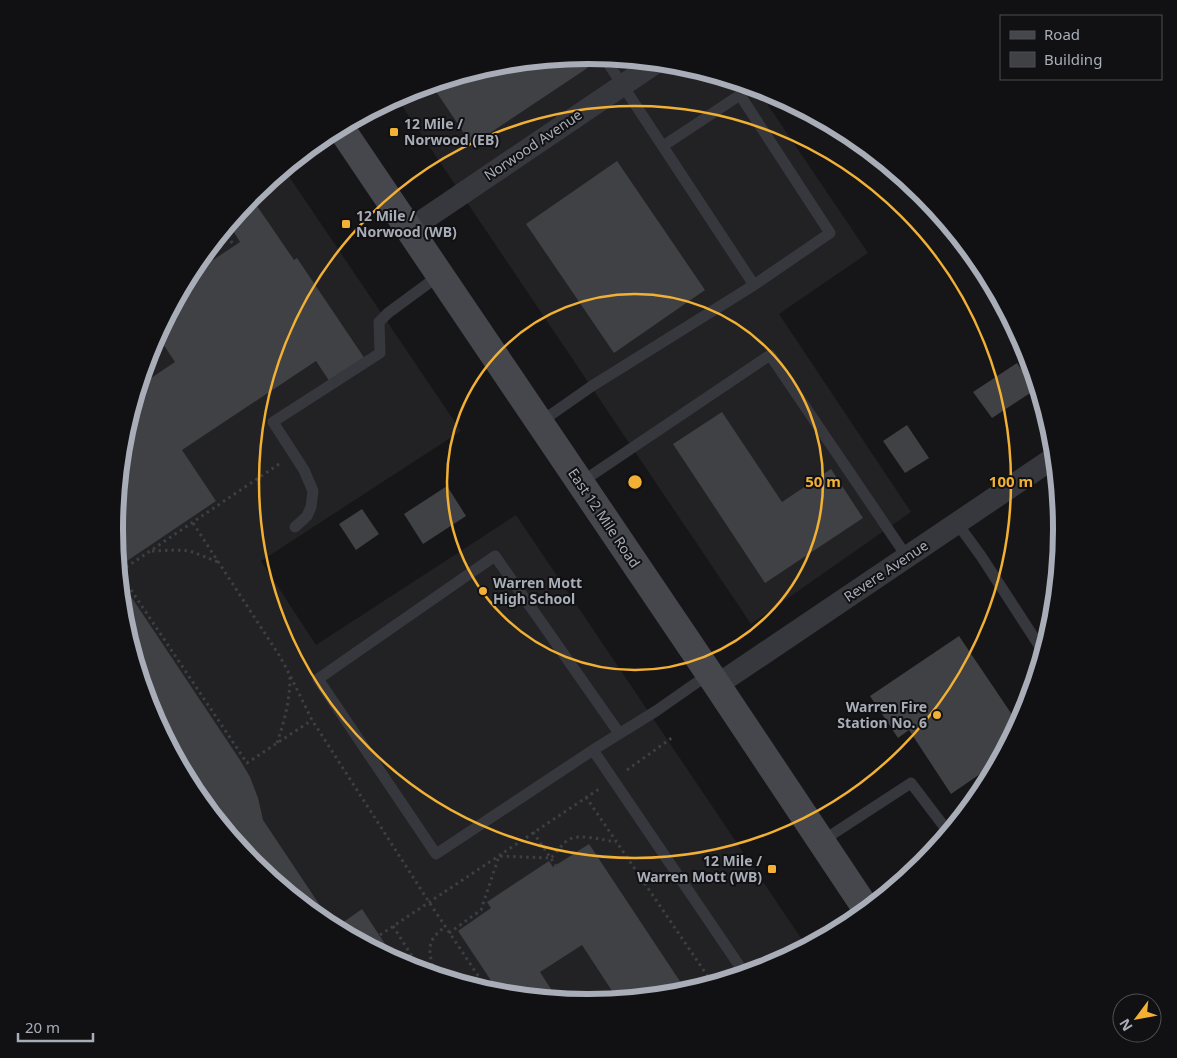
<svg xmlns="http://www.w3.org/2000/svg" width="1177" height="1058" viewBox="0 0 1177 1058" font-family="'Noto Sans',sans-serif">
<rect width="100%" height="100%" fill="#161618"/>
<path fill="#222225" d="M 589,55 L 681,64 L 755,86 L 868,253 L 779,314 L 911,512 L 751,624 L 396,97 L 407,91 L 496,64 Z
M 284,169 L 461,431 L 261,561 L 316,645 L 516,515 L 807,947 L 770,967 L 681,994 L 588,1003 L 496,994 L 407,967 L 325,923 L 253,864 L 150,710 L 124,621 L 115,529 L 124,436 L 151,347 L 195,265 L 254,194 Z"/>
<path fill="#404145" d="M 586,55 L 592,65 L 472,145 L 431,84 L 496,64 Z
M 617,161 L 705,290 L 614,353 L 526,224 Z
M 255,203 L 294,260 L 297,258 L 365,359 L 330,382 L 316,361 L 182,450 L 216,501 L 118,567 L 115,529 L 124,436 L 139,386 L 175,362 L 157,335 L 189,276 L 240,242 L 229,224 L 235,216 Z
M 1017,363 L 1035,390 L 992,418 L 973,392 Z
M 722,412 L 782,502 L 831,469 L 863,518 L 765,583 L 673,444 Z
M 907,425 L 929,458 L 905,473 L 883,441 Z
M 447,486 L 466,516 L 423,544 L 404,514 Z
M 362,509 L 379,534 L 356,550 L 339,524 Z
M 120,580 L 240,760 L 250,777 L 258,798 L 263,820 L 335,928 L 362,909 L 397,962 L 325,923 L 253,864 L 194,792 L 150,710 L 124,621 Z
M 959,636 L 1019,725 L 999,761 L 951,794 L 909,730 L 898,738 L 870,696 Z
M 589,844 L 687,992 L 681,994 L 609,1001 L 616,997 L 582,945 L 540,972 L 558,1000 L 500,994 L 458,931 L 491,908 L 487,902 L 549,861 L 553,867 Z"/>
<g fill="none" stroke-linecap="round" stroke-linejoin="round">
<path stroke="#3d3f44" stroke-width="3" stroke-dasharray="2.5 4" stroke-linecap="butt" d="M 224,230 L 234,246
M 279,464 L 119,572 L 247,763 L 312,720
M 193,523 L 279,655 C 291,676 301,698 312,720 L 429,902 L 489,992
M 152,551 L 176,550 L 190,551 L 218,562
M 277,743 C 285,719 290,700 290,676
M 627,770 L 673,737
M 586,797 L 713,984
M 533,832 L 556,866
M 393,926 L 422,972
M 449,933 L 481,910 L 499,856 L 551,858 C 555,854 564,842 568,840 C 579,833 603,840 616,842
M 380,935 L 599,789
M 434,972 C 429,951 425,941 445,927
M 430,974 C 442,970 452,974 460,983"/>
<path stroke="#37383d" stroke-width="11" d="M 663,146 L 740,95 L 830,233 L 754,285
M 539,423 L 592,386 L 754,285 L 604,57
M 580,483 L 770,355 L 907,557
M 957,523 L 981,556 L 1044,653
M 295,527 L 307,516 L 311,507 L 313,491 L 304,470 L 273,422 L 380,353 L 379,322 L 388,313 L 441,274
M 709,674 L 656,711 L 593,750 L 745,974
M 593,750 L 436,854 L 318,679 L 495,556 L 619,733
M 822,841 L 911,783 L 949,833"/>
<path stroke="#37383d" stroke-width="22" d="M 410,229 L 657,62
M 717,685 L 1055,457"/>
<path stroke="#45474d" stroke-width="28" d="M 340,127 L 717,685 L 867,910"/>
</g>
<g fill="none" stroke="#f2b134" stroke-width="2.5">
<circle cx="635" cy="482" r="188"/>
<circle cx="635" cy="482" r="376"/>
</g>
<g fill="#f2b134" stroke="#111113" stroke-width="2">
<rect x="389" y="127" width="10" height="10" rx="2.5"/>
<rect x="341" y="219" width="10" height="10" rx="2.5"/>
<circle cx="483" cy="591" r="5"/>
<circle cx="937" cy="715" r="5"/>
<rect x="767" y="864" width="10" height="10" rx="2.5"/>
</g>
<g text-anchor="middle" stroke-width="4" stroke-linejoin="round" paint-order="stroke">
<g font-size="14" font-weight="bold" fill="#a8adb8" stroke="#111113" text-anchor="start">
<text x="404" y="129">12 Mile /<tspan x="404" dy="16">Norwood (EB)</tspan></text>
<text x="356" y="221">12 Mile /<tspan x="356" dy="16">Norwood (WB)</tspan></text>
<text x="493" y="588">Warren Mott<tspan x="493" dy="16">High School</tspan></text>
<text x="927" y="712" text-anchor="end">Warren Fire<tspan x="927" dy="16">Station No. 6</tspan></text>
<text x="762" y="866" text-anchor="end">12 Mile /<tspan x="762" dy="16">Warren Mott (WB)</tspan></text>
</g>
<g font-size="14" fill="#a8adb8" stroke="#111113">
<text transform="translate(533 145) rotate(-34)" y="5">Norwood Avenue</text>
<text transform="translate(604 518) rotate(56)" y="5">East 12 Mile Road</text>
<text transform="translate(886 571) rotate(-34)" y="5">Revere Avenue</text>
</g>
</g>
<path d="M0 0H1177V1058H0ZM123 529a465 465 0 1 1 930 0a465 465 0 1 1-930 0Z" fill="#111113" fill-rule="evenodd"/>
<path fill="none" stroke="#a8adb8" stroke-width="6" d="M123 529a465 465 0 1 1 930 0a465 465 0 1 1-930 0Z"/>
<circle cx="635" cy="482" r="8" fill="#f2b134" stroke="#111113" stroke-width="2.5"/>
<g font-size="15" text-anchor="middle" font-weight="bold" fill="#f2b134" stroke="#111113" stroke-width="4" stroke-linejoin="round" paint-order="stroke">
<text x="823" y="487">50 m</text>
<text x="1011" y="487">100 m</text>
</g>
<rect x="1000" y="15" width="162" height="65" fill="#111113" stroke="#4d4f55"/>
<rect x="1010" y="31" width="25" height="8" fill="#45474d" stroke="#4d4f55"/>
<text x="1044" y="40" font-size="15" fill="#a8adb8">Road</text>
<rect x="1010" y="52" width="25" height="15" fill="#404145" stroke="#4d4f55"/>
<text x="1044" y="65" font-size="15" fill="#a8adb8">Building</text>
<g transform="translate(1137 1018) rotate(238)"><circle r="24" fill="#111113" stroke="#4d4f55"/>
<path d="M0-4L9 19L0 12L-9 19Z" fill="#f2b134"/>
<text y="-8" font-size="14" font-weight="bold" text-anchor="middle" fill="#a8adb8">N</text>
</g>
<path d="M18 1033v8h75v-8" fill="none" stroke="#a8adb8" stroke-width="2.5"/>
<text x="25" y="1033" font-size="15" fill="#a8adb8" stroke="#111113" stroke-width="4" paint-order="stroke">20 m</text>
</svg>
